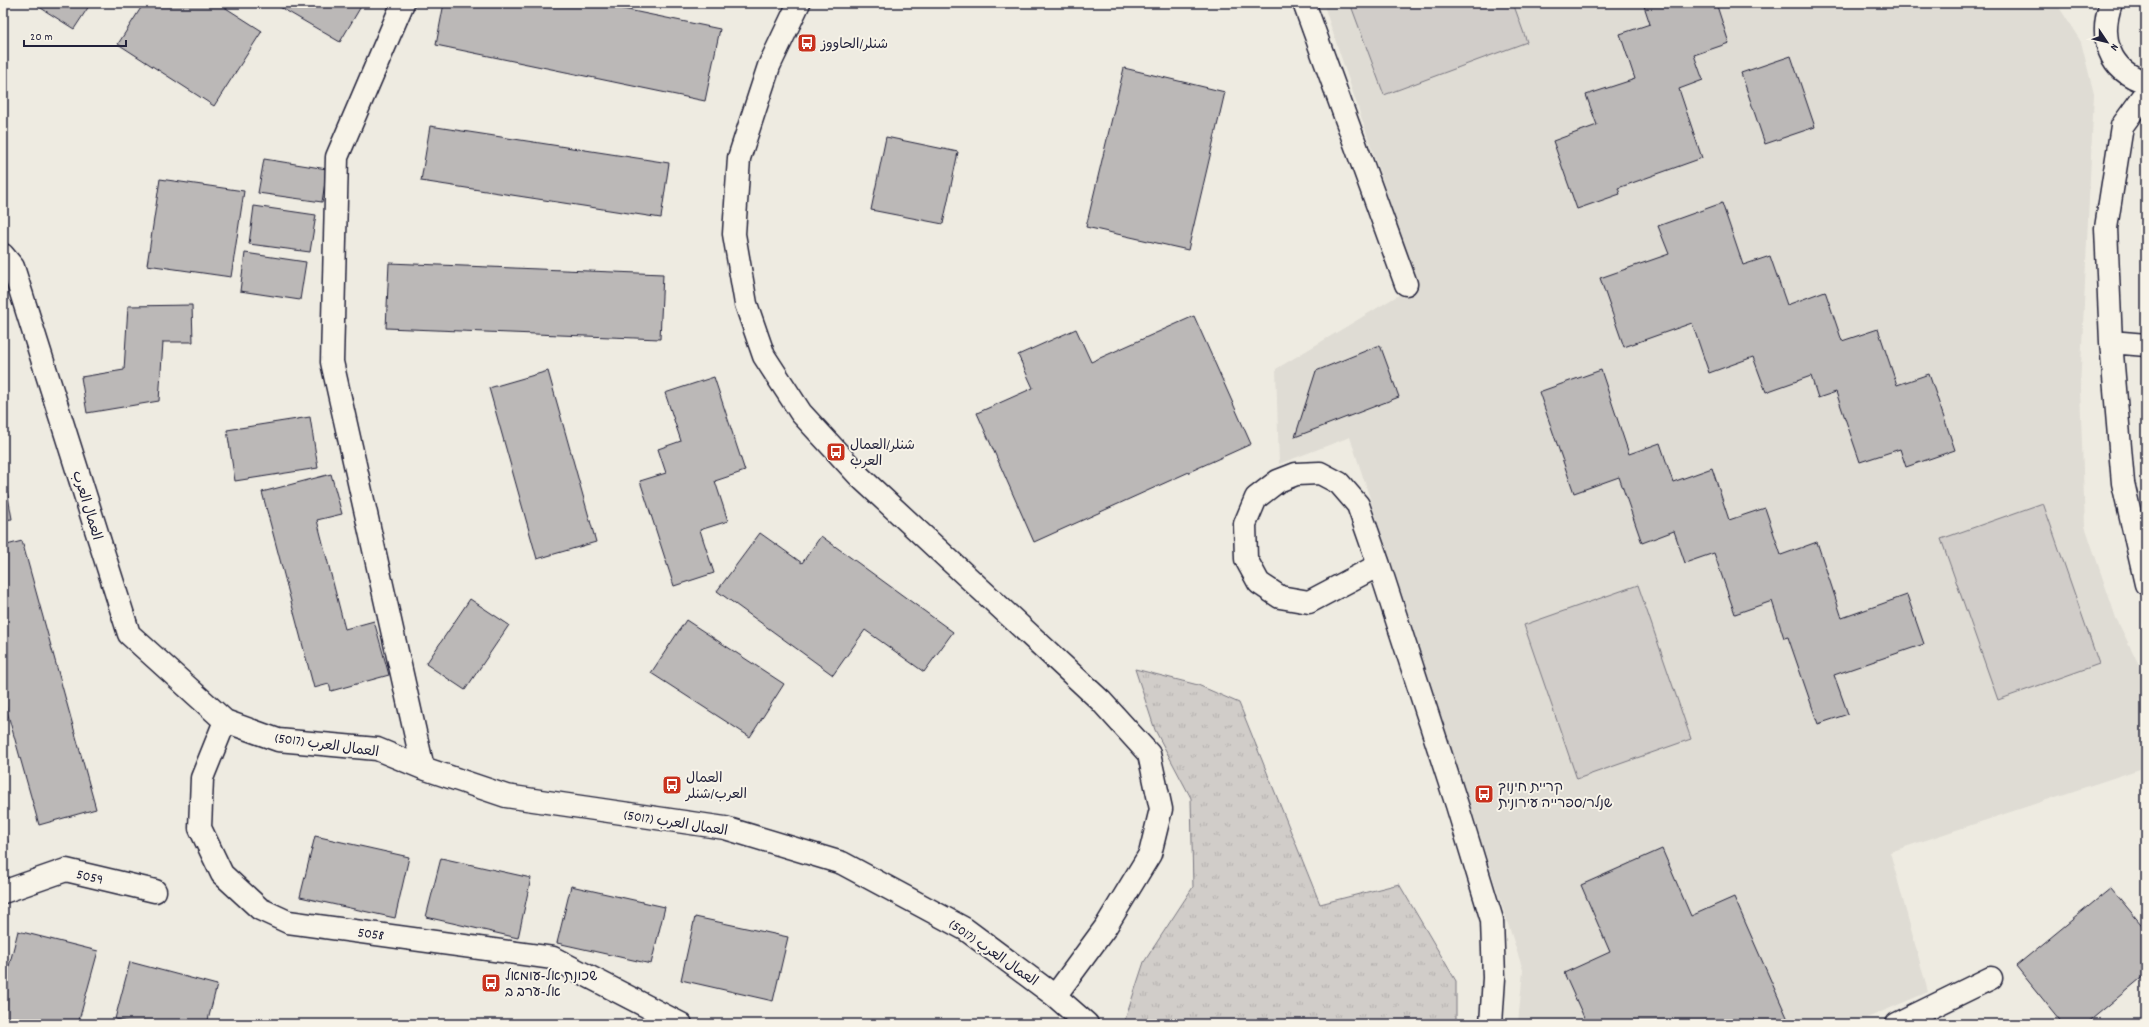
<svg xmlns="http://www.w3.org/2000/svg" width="2149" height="1027" viewBox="0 0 2149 1027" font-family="Dekko,'Playpen Sans Arabic','Playpen Sans Hebrew',sans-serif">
<defs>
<pattern id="grass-tufts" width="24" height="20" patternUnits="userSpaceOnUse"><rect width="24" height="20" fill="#d1cdc9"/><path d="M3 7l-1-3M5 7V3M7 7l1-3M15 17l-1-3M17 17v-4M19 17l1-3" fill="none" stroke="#b3b0ae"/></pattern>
</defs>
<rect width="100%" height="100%" fill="#eeebe1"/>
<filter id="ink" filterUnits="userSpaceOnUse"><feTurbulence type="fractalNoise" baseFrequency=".025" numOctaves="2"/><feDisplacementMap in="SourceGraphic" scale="8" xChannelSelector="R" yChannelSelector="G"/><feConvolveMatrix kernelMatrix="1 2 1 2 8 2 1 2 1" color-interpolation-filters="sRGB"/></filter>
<g filter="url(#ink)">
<path fill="#dfdcd4" d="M 1323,3 L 2054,3 L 2059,7 L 2081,42 L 2094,94 L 2080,388 L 2085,526 L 2116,618 L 2146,679 L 2146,767 L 1890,852 L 1928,992 L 1853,1024 L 1518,1024 L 1523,970 L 1350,437 L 1279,464 L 1276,369 L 1417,284 Z"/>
<path fill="url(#grass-tufts)" stroke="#7a7882" d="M 1135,669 L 1198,685 L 1239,703 L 1320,904 L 1399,884 L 1456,981 L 1456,1024 L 1124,1023 L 1144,962 L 1193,887 L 1191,798 L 1155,730 Z"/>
<path fill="#d1cdc9" stroke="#7a7882" d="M 1350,3 L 1513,3 L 1527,42 L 1384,95 Z
M 2043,503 L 2099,664 L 1998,700 L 1941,539 Z
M 1638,585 L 1691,739 L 1577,779 L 1524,625 Z"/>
<path fill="#bbb8b7" stroke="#22223b" d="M 33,3 L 91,3 L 74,29 Z
M 144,3 L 218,3 L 262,31 L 214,106 L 118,44 Z
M 273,3 L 363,3 L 340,42 Z
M 444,3 L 594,3 L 720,29 L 705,101 L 436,45 Z
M 1643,3 L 1727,3 L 1717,6 L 1729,43 L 1694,55 L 1703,80 L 1679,89 L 1702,158 L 1618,188 L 1620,194 L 1577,209 L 1553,141 L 1597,125 L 1586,95 L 1635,79 L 1620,34 L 1650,24 Z
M 1791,56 L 1815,127 L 1765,144 L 1741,73 Z
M 1124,68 L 1225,92 L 1188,250 L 1086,227 Z
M 430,126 L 669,163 L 661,218 L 421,181 Z
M 886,137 L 958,152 L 943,224 L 871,210 Z
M 264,159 L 327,169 L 322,202 L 258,193 Z
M 160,179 L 244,191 L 231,277 L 147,265 Z
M 1722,203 L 1743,265 L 1770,256 L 1787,305 L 1825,291 L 1842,341 L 1878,329 L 1897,385 L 1929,374 L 1955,450 L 1906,467 L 1900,449 L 1860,462 L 1836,392 L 1818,398 L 1811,376 L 1766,392 L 1753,357 L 1709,373 L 1692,323 L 1624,347 L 1600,278 L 1669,254 L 1658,226 Z
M 254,206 L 316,215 L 310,252 L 249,244 Z
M 245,253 L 306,262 L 300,300 L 240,291 Z
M 389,263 L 663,274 L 660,339 L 386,328 Z
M 192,305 L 193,342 L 163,342 L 159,401 L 87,413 L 81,377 L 124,370 L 128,306 Z
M 1194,316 L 1251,444 L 1034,542 L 977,413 L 1033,388 L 1018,355 L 1076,329 L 1091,362 Z
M 1380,345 L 1399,397 L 1295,437 L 1316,371 Z
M 1601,370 L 1629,454 L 1660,443 L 1673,482 L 1712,468 L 1729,520 L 1765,508 L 1781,555 L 1817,542 L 1842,618 L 1907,595 L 1924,644 L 1834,675 L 1848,714 L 1818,724 L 1788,637 L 1784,638 L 1772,601 L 1735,614 L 1714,553 L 1685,563 L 1674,531 L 1642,543 L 1619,477 L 1574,493 L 1539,392 Z
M 548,371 L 596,542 L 537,559 L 489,388 Z
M 714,377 L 745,471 L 715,481 L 728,521 L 700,530 L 714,573 L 674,586 L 640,481 L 666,473 L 658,449 L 681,441 L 665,393 Z
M 310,417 L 318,468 L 235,481 L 227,430 Z
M 3,468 L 12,519 L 3,520 Z
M 331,474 L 342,514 L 317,520 L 345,629 L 374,621 L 389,675 L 331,691 L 329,684 L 314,688 L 262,492 Z
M 760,533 L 802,563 L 821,536 L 953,632 L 924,672 L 865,630 L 833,675 L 717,591 Z
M 22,541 L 96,809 L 39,825 L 3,697 L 3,546 Z
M 470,599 L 509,625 L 465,690 L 426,664 Z
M 686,620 L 784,684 L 750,737 L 651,673 Z
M 3,824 L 8,842 L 3,844 Z
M 315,836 L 409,857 L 395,918 L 300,897 Z
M 1662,849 L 1691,916 L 1734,897 L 1790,1024 L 1587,1024 L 1564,973 L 1610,952 L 1581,885 Z
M 441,858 L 531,878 L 518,938 L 426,917 Z
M 571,886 L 665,907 L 651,964 L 557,943 Z
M 2111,888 L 2146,930 L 2146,974 L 2086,1024 L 2063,1024 L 2016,966 Z
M 695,917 L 788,937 L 773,1001 L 681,980 Z
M 18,931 L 98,951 L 78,1024 L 3,1024 L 3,990 Z
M 130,962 L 217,985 L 207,1024 L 134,1024 L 115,1019 Z"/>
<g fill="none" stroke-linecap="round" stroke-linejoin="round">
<g stroke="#22223b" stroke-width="25">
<path id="street" d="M 403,3 L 337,157 L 332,362 L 423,768
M 799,3 L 769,66 L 739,158 L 734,234 L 746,304 L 764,356 L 801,413 L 860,477 L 1101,701 L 1149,754 L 1161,809 L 1150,854 L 1105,928 L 1055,996
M 1304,3 L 1406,284
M 2111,3 C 2099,37 2108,71 2146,82
M 2146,93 L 2122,126 L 2106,228 L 2111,342 L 2123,483 L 2146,584
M 3,255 L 13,267 L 129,634 L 225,721 L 278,740 L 377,749 L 423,768 L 506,796 L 725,828 L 842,863 L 965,929 L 1055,996 L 1087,1024
M 2111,342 L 2146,345
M 1379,565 L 1309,602 L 1280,597 L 1259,583 L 1246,559 L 1245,524 L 1256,498 L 1278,481 L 1296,474 L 1320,473 L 1339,483 L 1358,505 L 1379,565 L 1457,805 L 1492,920 L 1494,978 L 1491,1024
M 225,721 L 202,778 L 200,828 L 222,874 L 260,909 L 288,922 L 553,958 L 681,1024
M 3,892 L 66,870 L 155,891
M 1897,1024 L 1991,978"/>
</g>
<use href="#street" stroke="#f7f3e8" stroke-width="22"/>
</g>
</g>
<defs>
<g id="bus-square" transform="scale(1)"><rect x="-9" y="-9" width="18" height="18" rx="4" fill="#c8321e" stroke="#f7f3e8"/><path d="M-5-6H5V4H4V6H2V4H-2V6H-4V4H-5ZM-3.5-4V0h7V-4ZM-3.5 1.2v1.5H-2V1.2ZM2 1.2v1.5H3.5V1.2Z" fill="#fff"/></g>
</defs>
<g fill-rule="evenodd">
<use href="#bus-square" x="807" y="43"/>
<use href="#bus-square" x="836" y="452"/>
<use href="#bus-square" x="672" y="785"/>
<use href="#bus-square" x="1484" y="794"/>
<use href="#bus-square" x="491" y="983"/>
</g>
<g text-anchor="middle" stroke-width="4" stroke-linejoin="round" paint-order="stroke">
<g font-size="14" fill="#22223b" stroke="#f7f3e8" text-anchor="start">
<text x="821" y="48">شنلر/الحاووز</text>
<text x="850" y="449">شنلر/العمال<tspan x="850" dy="16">العرب</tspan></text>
<text x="686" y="782">العمال<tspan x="686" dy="16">العرب/شنلر</tspan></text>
<text x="1498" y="791">קריית חינוך<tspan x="1498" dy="16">שנלר/ספרייה עירונית</tspan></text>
<text x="505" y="980">שכונת אל-עומאל<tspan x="505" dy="16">אל-ערב ב</tspan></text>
</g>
<g font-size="14" fill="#22223b" stroke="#f7f3e8">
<text transform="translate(88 505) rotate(73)" y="5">العمال العرب</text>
<text transform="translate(327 744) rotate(8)" y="5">العمال العرب (5017)</text>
<text transform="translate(676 822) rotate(9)" y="5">العمال العرب (5017)</text>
<text transform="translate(90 876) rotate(13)" y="5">5059</text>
<text transform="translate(371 933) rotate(8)" y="5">5058</text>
<text transform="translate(994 952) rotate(35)" y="5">العمال العرب (5017)</text>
</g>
</g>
<rect width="2149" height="1027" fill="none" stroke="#f7f3e8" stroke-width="16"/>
<rect x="8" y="8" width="2133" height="1011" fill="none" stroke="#22223b" stroke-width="1.5" filter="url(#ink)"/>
<g transform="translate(2107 42) rotate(125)" stroke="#f7f3e8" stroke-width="3" paint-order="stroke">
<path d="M0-3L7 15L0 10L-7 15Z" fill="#22223b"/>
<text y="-6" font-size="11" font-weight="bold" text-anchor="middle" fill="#22223b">N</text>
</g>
<path d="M24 40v6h102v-6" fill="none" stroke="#22223b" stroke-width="2"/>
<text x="30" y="40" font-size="12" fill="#22223b" stroke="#f7f3e8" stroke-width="3" paint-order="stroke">20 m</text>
</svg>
